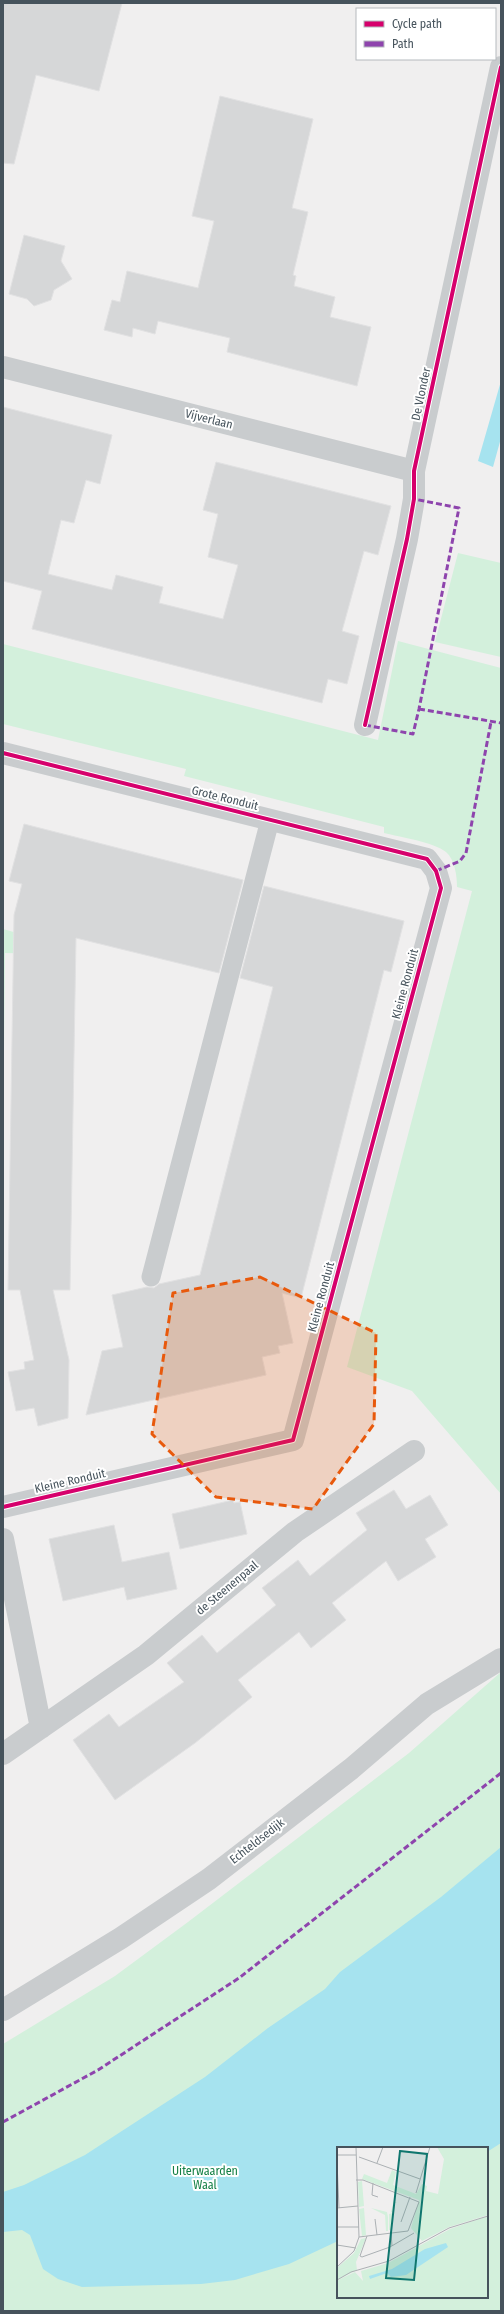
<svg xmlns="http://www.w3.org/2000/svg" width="504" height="2314" viewBox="0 0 504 2314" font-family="'Fira Sans Condensed',sans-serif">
<rect width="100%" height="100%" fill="#f0efef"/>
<path fill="#d3f0dc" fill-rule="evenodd" d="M 458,553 L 501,563 L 501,657 L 435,642 Z
M 398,641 L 501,668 L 501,1494 L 412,1391 L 347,1367 L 472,891 L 457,887 C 457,876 455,860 446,852 C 434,842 400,837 384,833 L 384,827 L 184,776 L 186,769 L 3,724 L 3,644 L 378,740 Z
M 3,929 L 56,944 L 54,954 L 5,953 L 3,1145 Z
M 501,1672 L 501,2311 L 3,2311 L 3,2044 L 115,1976 L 188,1922 L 409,1753 ZM 338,2148 L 487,2148 L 487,2297 L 338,2297 Z"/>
<path fill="#a6e3ef" d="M 501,381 L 501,438 L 493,467 L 478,461 Z
M 501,1847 L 501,2143 L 487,2152 L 487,2148 L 338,2148 L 338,2241 L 289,2264 L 235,2280 L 201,2284 L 82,2287 L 58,2279 L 43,2269 L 30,2235 L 22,2230 L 3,2232 L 3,2192 L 24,2185 L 85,2155 L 205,2077 L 268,2028 L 325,1989 L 340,1972 L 441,1897 Z"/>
<path fill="#d6d7d8" stroke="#e1e1e2" d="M 3,3 L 122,3 L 99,91 L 36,75 L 14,164 L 3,163 Z
M 220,96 L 313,119 L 292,208 L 308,212 L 293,275 L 296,276 L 294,286 L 335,297 L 330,317 L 371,327 L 357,386 L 227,352 L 230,338 L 158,321 L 155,334 L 133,328 L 132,337 L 104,330 L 112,300 L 120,302 L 127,271 L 198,288 L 214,221 L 192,216 Z
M 24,235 L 65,246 L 61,261 L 72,279 L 54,290 L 51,300 L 34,306 L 27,299 L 9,294 Z
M 3,407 L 112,435 L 100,484 L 86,480 L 74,523 L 61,520 L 48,574 L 112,590 L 116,575 L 163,587 L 159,603 L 223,619 L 238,565 L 208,557 L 218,514 L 203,510 L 216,462 L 391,506 L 378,555 L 364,551 L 342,631 L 359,636 L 347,684 L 328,679 L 322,703 L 32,629 L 42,591 L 3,581 Z
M 24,824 L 243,880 L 219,973 L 76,938 L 70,1290 L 53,1290 L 69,1360 L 68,1418 L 38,1426 L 34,1408 L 16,1411 L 8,1372 L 25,1369 L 24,1362 L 34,1360 L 20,1290 L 8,1290 L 14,915 L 22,884 L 9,881 Z
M 264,886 L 404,921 L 391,972 L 384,970 L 301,1298 L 282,1293 L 293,1343 L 278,1346 L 280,1353 L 262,1357 L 266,1375 L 86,1415 L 102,1351 L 123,1347 L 112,1295 L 147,1287 L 154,1288 L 159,1284 L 200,1275 L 273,987 L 240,978 Z
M 394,1490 L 406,1509 L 430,1495 L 448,1525 L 425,1539 L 436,1557 L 398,1581 L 386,1561 L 332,1603 L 346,1620 L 311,1648 L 299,1632 L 238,1680 L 252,1697 L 195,1743 L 115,1800 L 73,1740 L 109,1714 L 119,1727 L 184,1682 L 167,1663 L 202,1635 L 217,1653 L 276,1605 L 262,1588 L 298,1560 L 310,1576 L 367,1530 L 356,1513 Z
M 233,1500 L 234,1503 L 240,1502 L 247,1534 L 180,1549 L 172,1514 Z
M 114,1525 L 122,1562 L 169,1552 L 177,1589 L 127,1600 L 124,1587 L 63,1601 L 49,1539 Z"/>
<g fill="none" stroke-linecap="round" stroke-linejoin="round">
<path stroke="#c9ccce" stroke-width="19" d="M 151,1277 L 270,820"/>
<path stroke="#c9ccce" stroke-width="22" d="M 3,367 L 414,471
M 365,725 L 407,539 L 414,499 L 414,471 L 501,67
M 3,753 L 427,859 L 436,871 L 441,888 L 293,1440 L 3,1507
M 3,1539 L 41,1728
M 3,1754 L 146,1655 L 295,1532 L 414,1451
M 3,2010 L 121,1938 L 209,1879 L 351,1769 L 427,1704 L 501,1659"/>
<path stroke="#8e44ad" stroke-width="3" stroke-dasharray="6 3" stroke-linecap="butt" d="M 419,709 L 501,723
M 365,725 L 413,734 L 419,709 L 459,508 L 414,499
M 436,871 L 460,861 L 466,853 L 491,722
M 3,2122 L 98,2070 L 239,1978 L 501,1773"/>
<g stroke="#fff" stroke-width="6">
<path id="cycleway" d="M 365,725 L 407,539 L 414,499 L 414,471 L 501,67
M 3,753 L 427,859 L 436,871 L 441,888 L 293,1440 L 3,1507"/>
</g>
<use href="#cycleway" stroke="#d6006c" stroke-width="4"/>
</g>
<path fill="#e8590c" fill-opacity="0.2" stroke="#e8590c" stroke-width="3" stroke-dasharray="8 5" stroke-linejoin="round" d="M 260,1277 L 376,1333 L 374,1424 L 313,1509 L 216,1497 L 152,1434 L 173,1293 Z"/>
<g text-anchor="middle" stroke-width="4" stroke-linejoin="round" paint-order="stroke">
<g font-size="12" fill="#46535c" stroke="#fff">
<text transform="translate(421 394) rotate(-78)" y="4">De Vlonder</text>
<text transform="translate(209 419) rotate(14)" y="4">Vijverlaan</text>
<text transform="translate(225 798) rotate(14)" y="4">Grote Ronduit</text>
<text transform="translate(405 984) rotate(-75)" y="4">Kleine Ronduit</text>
<text transform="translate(321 1297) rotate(-75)" y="4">Kleine Ronduit</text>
<text transform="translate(70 1481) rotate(-13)" y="4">Kleine Ronduit</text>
<text transform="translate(227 1588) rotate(-40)" y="4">de Steenenpaal</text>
<text transform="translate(257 1841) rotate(-38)" y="4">Echteldsedijk</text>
</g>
<g font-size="12" fill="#148045" stroke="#fff">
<text x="205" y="2175">Uiterwaarden<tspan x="205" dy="14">Waal</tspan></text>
</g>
</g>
<g transform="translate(337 2147)">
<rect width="151" height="151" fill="#f0efef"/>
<path d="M 100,0 L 151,0 L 151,68 L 112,80 L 85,94 L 74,81 L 82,53 L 25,32 L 27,27 L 50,36 L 55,23 L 59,25 L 56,38 L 79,47 L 85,37 L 90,39 L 89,44 L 101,47 L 107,12 ZM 25,34 L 27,59 L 22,60 L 21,35 ZM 58,49 L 57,54 L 60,56 L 58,56 L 54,83 L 52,83 L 52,67 L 56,66 L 54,65 ZM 27,61 L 29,88 L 25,89 L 22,62 ZM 34,61 L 50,65 L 51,70 L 51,84 L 49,84 L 48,68 ZM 151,69 L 151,151 L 0,151 L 0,134 L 3,132 L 18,125 L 26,134 L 24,124 L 51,116 L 113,82 ZM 29,91 L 19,115 L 20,123 L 0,133 L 0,121 L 17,106 L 24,92 Z" fill="#d3f0dc"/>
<path d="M 109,96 L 111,100 L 69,128 L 54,130 L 50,126 L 33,132 L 32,129 L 55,122 L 88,102 Z" fill="#a6e3ef"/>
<path fill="none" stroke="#acb1b4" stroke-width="1" d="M 0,8 L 19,8M 22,10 L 83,32M 0,15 L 2,61M 40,16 L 46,0M 19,33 L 26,33 L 82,55 L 71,84 L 22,90M 36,36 L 35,48 L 41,50M 79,46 L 93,0M 0,61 L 21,59M 38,72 L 40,88M 64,75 L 73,50M 0,80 L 22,80M 54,86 L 55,99M 30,89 L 23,109 L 25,110 L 53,100 L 77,86M 0,98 L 19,101M 0,120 L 17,104 L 22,90 L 19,0M 0,133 L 14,125 L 52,114 L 112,81 L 151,69"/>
<path fill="#0f766e" fill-opacity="0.15" stroke="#0f766e" stroke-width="2" d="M 63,4 L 90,7 L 77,133 L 49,131 Z"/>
<rect width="151" height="151" fill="none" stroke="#46535c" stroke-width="2"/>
</g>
<rect width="504" height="2314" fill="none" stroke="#46535c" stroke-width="8"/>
<rect x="356" y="8" width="140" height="52" fill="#ffffff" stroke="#b5babe"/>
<rect x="364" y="21" width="20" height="6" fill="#d6006c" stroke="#b5babe"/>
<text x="392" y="28" font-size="12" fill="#46535c">Cycle path</text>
<rect x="364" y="41" width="20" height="6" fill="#8e44ad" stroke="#b5babe"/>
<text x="392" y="48" font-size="12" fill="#46535c">Path</text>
</svg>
